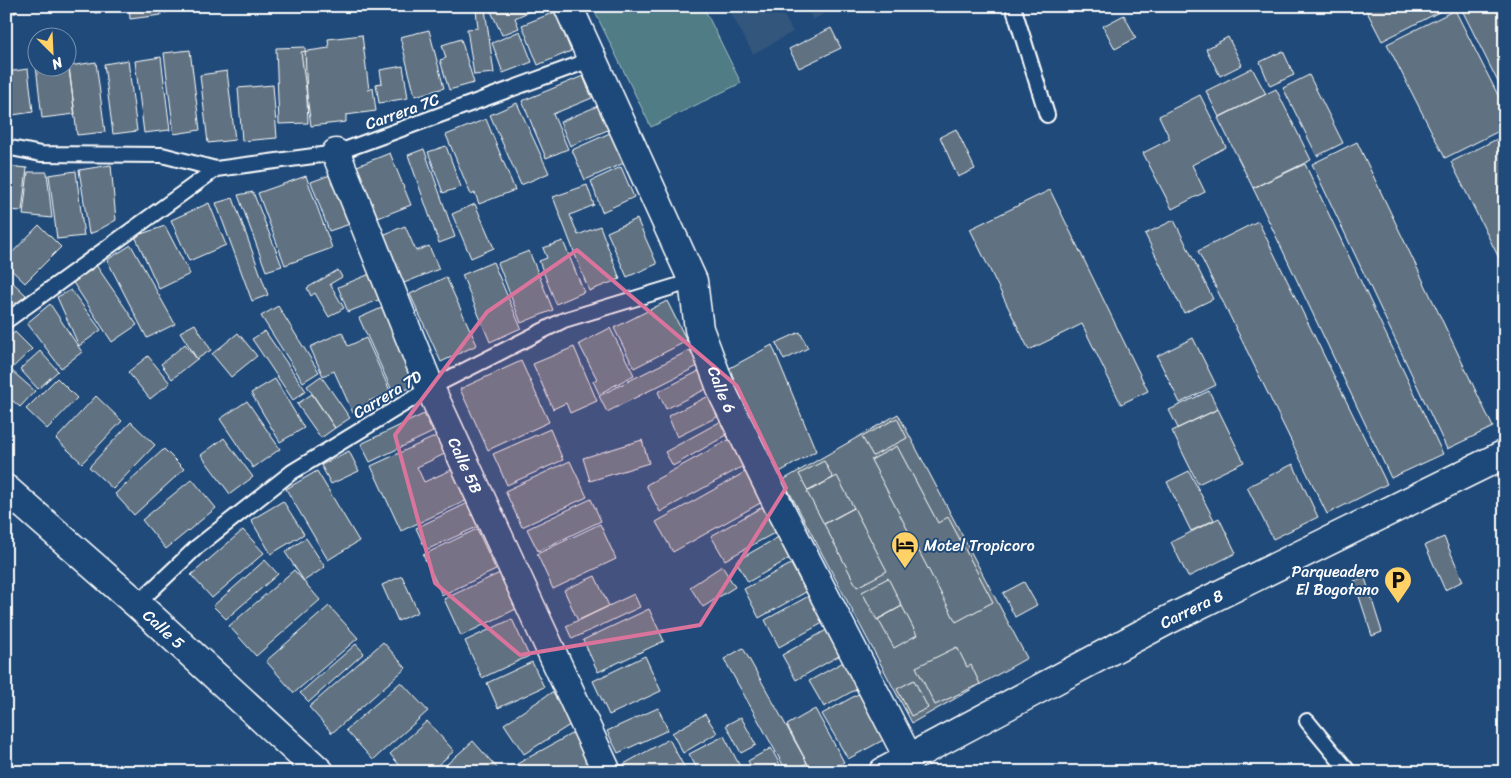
<svg xmlns="http://www.w3.org/2000/svg" width="1511" height="778" viewBox="0 0 1511 778" font-family="Sriracha,sans-serif">
<rect width="100%" height="100%" fill="#1f4a7a"/>
<filter id="ink" filterUnits="userSpaceOnUse"><feTurbulence type="fractalNoise" baseFrequency=".02" numOctaves="2"/><feDisplacementMap in="SourceGraphic" scale="10" xChannelSelector="R" yChannelSelector="G"/><feConvolveMatrix kernelMatrix="1 2 1 2 8 2 1 2 1" color-interpolation-filters="sRGB"/></filter>
<g filter="url(#ink)">
<path fill="#33567c" d="M 727,6 L 779,6 L 793,32 L 753,54 Z
M 806,6 L 834,6 L 835,8 L 813,20 Z"/>
<path fill="#4f7c85" stroke="#a7bec2" d="M 592,6 L 703,6 L 741,83 L 651,127 Z"/>
<path fill="#617281" stroke="#fff" d="M 6,6 L 16,6 L 16,13 L 6,14 Z
M 94,6 L 122,6 L 122,10 L 95,13 Z
M 129,6 L 160,6 L 161,15 L 130,19 Z
M 164,6 L 178,6 L 178,8 L 165,13 Z
M 271,6 L 284,6 L 285,10 L 271,10 Z
M 293,6 L 313,6 L 313,8 L 293,8 Z
M 491,6 L 538,6 L 539,7 L 515,18 L 519,28 L 502,35 L 489,7 Z
M 1364,6 L 1451,6 L 1382,41 Z
M 1460,6 L 1505,6 L 1505,96 Z
M 485,9 L 494,73 L 474,75 L 467,29 L 478,28 L 476,10 Z
M 1455,10 L 1505,109 L 1505,128 L 1445,158 L 1387,44 Z
M 555,12 L 571,51 L 538,65 L 522,25 Z
M 1124,15 L 1136,38 L 1115,49 L 1103,26 Z
M 831,28 L 841,48 L 799,68 L 789,49 Z
M 429,30 L 444,88 L 415,96 L 400,37 Z
M 520,31 L 532,62 L 503,73 L 492,43 Z
M 362,35 L 369,90 L 373,88 L 376,111 L 346,115 L 346,122 L 311,126 L 301,52 L 329,48 L 328,39 Z
M 1228,37 L 1242,65 L 1220,76 L 1206,49 Z
M 461,39 L 474,83 L 449,90 L 440,60 L 446,58 L 442,45 Z
M 305,47 L 308,123 L 279,124 L 276,48 Z
M 190,50 L 200,130 L 174,134 L 164,53 Z
M 1283,51 L 1294,75 L 1270,86 L 1260,62 Z
M 161,57 L 170,130 L 144,133 L 135,61 Z
M 128,60 L 137,131 L 113,134 L 104,64 Z
M 68,62 L 75,114 L 42,118 L 36,66 L 68,68 Z
M 96,62 L 105,132 L 77,135 L 69,66 Z
M 403,66 L 408,98 L 379,103 L 376,84 L 382,83 L 380,70 Z
M 1252,68 L 1266,94 L 1219,117 L 1206,91 Z
M 28,69 L 33,112 L 6,116 L 6,72 Z
M 227,71 L 235,140 L 208,143 L 200,75 Z
M 1309,75 L 1343,143 L 1317,156 L 1283,88 Z
M 583,76 L 592,98 L 553,114 L 568,149 L 546,158 L 522,101 Z
M 273,85 L 277,138 L 242,141 L 238,88 Z
M 1276,89 L 1311,160 L 1253,188 L 1218,118 Z
M 1200,95 L 1226,147 L 1192,165 L 1205,192 L 1172,209 L 1143,153 L 1170,139 L 1159,116 Z
M 517,103 L 549,173 L 521,185 L 490,115 Z
M 600,105 L 610,129 L 570,146 L 560,122 Z
M 486,119 L 515,190 L 479,204 L 475,193 L 471,195 L 446,135 Z
M 956,129 L 975,169 L 958,177 L 940,137 Z
M 610,133 L 624,163 L 585,180 L 572,150 Z
M 1505,135 L 1505,260 L 1501,262 L 1451,162 Z
M 1357,142 L 1493,427 L 1447,449 L 1312,164 Z
M 446,146 L 461,187 L 443,193 L 428,152 Z
M 424,149 L 455,237 L 439,243 L 408,155 Z
M 390,153 L 411,205 L 378,218 L 357,166 Z
M 1305,164 L 1443,454 L 1391,478 L 1253,188 Z
M 111,165 L 116,220 L 97,231 L 89,234 L 79,170 Z
M 6,166 L 27,168 L 22,211 L 6,210 Z
M 621,167 L 634,197 L 602,212 L 591,181 Z
M 76,171 L 84,236 L 57,239 L 49,175 Z
M 28,172 L 47,172 L 52,218 L 23,215 Z
M 330,175 L 350,224 L 329,231 L 311,182 Z
M 306,176 L 332,248 L 285,265 L 258,193 Z
M 587,185 L 594,205 L 570,215 L 578,235 L 600,226 L 620,279 L 589,291 L 553,197 Z
M 1050,190 L 1148,391 L 1121,404 L 1082,324 L 1029,350 L 970,229 Z
M 253,192 L 282,266 L 266,271 L 238,195 Z
M 233,198 L 268,295 L 252,301 L 216,203 Z
M 209,203 L 226,245 L 189,261 L 171,220 Z
M 475,204 L 494,248 L 471,258 L 452,214 Z
M 637,219 L 657,264 L 627,277 L 607,232 Z
M 1174,220 L 1213,299 L 1184,313 L 1145,234 Z
M 1258,221 L 1387,484 L 1327,514 L 1198,251 Z
M 39,225 L 61,247 L 25,283 L 6,265 L 6,259 Z
M 165,226 L 190,274 L 159,289 L 135,236 Z
M 405,226 L 416,251 L 429,246 L 439,269 L 399,285 L 380,236 Z
M 563,241 L 584,292 L 556,304 L 539,261 L 547,258 L 543,248 Z
M 131,245 L 175,324 L 147,338 L 107,260 Z
M 529,251 L 553,310 L 521,323 L 498,263 Z
M 493,262 L 521,328 L 490,342 L 462,275 Z
M 96,265 L 137,325 L 112,342 L 72,281 Z
M 338,270 L 342,277 L 330,284 L 344,308 L 329,317 L 315,293 L 311,296 L 307,288 Z
M 370,274 L 381,299 L 348,312 L 338,287 Z
M 6,276 L 26,295 L 6,315 Z
M 446,277 L 477,345 L 441,362 L 410,294 Z
M 71,290 L 101,330 L 79,346 L 57,297 Z
M 667,301 L 687,341 L 634,368 L 614,328 Z
M 50,304 L 82,352 L 61,368 L 27,323 Z
M 278,306 L 319,372 L 303,382 L 261,316 Z
M 386,306 L 420,383 L 394,395 L 359,318 Z
M 195,324 L 211,350 L 197,359 L 180,332 Z
M 610,328 L 634,375 L 599,394 L 593,381 L 597,379 L 579,344 Z
M 265,331 L 306,391 L 293,400 L 252,339 Z
M 15,332 L 32,349 L 6,374 L 6,340 Z
M 342,332 L 348,346 L 366,338 L 391,393 L 369,401 L 371,405 L 353,413 L 334,371 L 323,376 L 310,347 Z
M 800,332 L 808,348 L 784,360 L 776,343 Z
M 238,333 L 257,356 L 231,377 L 212,354 Z
M 1193,338 L 1216,385 L 1180,403 L 1157,356 Z
M 185,344 L 197,359 L 172,379 L 161,364 Z
M 772,345 L 816,451 L 778,473 L 728,369 Z
M 574,347 L 597,401 L 570,413 L 566,403 L 553,409 L 533,364 Z
M 690,350 L 698,366 L 607,412 L 599,396 Z
M 40,351 L 58,371 L 38,389 L 20,369 Z
M 148,356 L 170,383 L 150,399 L 128,372 Z
M 521,361 L 549,422 L 488,450 L 460,389 Z
M 701,370 L 710,387 L 666,409 L 658,392 Z
M 12,371 L 35,391 L 20,407 L 6,395 L 6,378 Z
M 321,376 L 350,418 L 335,428 L 307,386 Z
M 57,378 L 77,398 L 47,429 L 26,409 Z
M 275,379 L 304,428 L 280,442 L 251,393 Z
M 1209,391 L 1218,409 L 1178,428 L 1169,410 Z
M 312,394 L 335,428 L 321,438 L 297,404 Z
M 711,395 L 721,415 L 677,437 L 668,416 Z
M 96,396 L 122,421 L 82,463 L 56,439 Z
M 247,401 L 280,449 L 253,468 L 220,419 Z
M 1218,409 L 1244,462 L 1198,484 L 1172,431 Z
M 424,414 L 433,432 L 370,462 L 361,444 Z
M 898,414 L 1027,658 L 912,723 L 783,480 Z
M 897,418 L 907,438 L 873,456 L 862,437 Z
M 725,419 L 732,432 L 673,466 L 665,452 Z
M 131,422 L 155,445 L 113,489 L 89,467 Z
M 550,429 L 563,460 L 507,485 L 493,454 Z
M 441,434 L 449,452 L 417,467 L 424,482 L 458,467 L 472,498 L 401,531 L 371,466 Z
M 224,438 L 253,477 L 230,494 L 201,455 Z
M 732,438 L 747,464 L 660,512 L 646,485 Z
M 642,440 L 649,463 L 590,481 L 583,458 Z
M 897,446 L 938,523 L 948,517 L 993,602 L 956,622 L 871,460 Z
M 164,449 L 184,469 L 134,515 L 115,494 Z
M 349,451 L 359,471 L 331,484 L 321,465 Z
M 570,461 L 587,497 L 522,527 L 505,491 Z
M 824,461 L 833,478 L 808,491 L 799,474 Z
M 1293,464 L 1318,517 L 1273,539 L 1247,487 Z
M 317,471 L 359,541 L 328,560 L 286,489 Z
M 747,471 L 764,501 L 673,552 L 656,522 Z
M 1189,471 L 1214,520 L 1191,531 L 1167,482 Z
M 837,476 L 854,508 L 824,524 L 807,492 Z
M 192,479 L 216,508 L 166,549 L 142,520 Z
M 591,499 L 601,521 L 538,551 L 527,529 Z
M 283,501 L 304,534 L 271,554 L 251,520 Z
M 468,503 L 479,526 L 426,550 L 416,528 Z
M 764,506 L 778,531 L 725,560 L 711,536 Z
M 854,508 L 887,571 L 857,587 L 824,524 Z
M 1219,518 L 1236,553 L 1188,577 L 1171,542 Z
M 600,524 L 616,559 L 553,589 L 537,554 Z
M 477,529 L 496,570 L 442,595 L 423,555 Z
M 243,530 L 264,553 L 212,598 L 191,575 Z
M 782,535 L 794,556 L 748,582 L 736,561 Z
M 1444,537 L 1463,581 L 1445,590 L 1425,545 Z
M 306,538 L 325,567 L 304,581 L 285,552 Z
M 265,560 L 278,574 L 226,619 L 213,606 Z
M 791,564 L 806,592 L 759,618 L 744,589 Z
M 722,566 L 735,587 L 703,607 L 690,587 Z
M 294,570 L 320,600 L 256,656 L 229,626 Z
M 502,572 L 518,608 L 461,636 L 444,599 Z
M 402,576 L 418,612 L 398,621 L 382,585 Z
M 595,576 L 609,606 L 578,621 L 564,590 Z
M 888,578 L 902,606 L 877,620 L 862,592 Z
M 1365,578 L 1382,632 L 1372,636 L 1354,581 Z
M 1024,582 L 1037,605 L 1015,617 L 1003,593 Z
M 816,592 L 830,619 L 779,647 L 765,620 Z
M 634,594 L 640,607 L 572,639 L 566,626 Z
M 329,606 L 358,638 L 294,693 L 266,661 Z
M 902,606 L 917,635 L 894,648 L 878,619 Z
M 649,609 L 664,641 L 598,672 L 583,640 Z
M 512,619 L 529,656 L 482,678 L 465,641 Z
M 830,628 L 844,653 L 796,680 L 782,655 Z
M 383,642 L 406,668 L 332,733 L 309,707 Z
M 356,644 L 364,653 L 309,702 L 300,693 Z
M 957,647 L 967,667 L 971,665 L 980,684 L 935,705 L 916,667 Z
M 743,648 L 807,763 L 791,772 L 787,772 L 724,659 Z
M 645,656 L 661,691 L 609,715 L 593,681 Z
M 847,660 L 862,686 L 824,707 L 809,681 Z
M 532,662 L 544,687 L 498,708 L 487,683 Z
M 914,680 L 928,708 L 911,716 L 897,689 Z
M 401,682 L 428,711 L 373,760 L 346,730 Z
M 552,692 L 573,723 L 524,754 L 504,724 Z
M 862,692 L 887,738 L 848,759 L 822,714 Z
M 658,708 L 668,730 L 618,753 L 607,731 Z
M 815,709 L 844,762 L 827,772 L 812,772 L 787,725 Z
M 705,714 L 717,733 L 683,753 L 672,733 Z
M 741,717 L 756,745 L 741,753 L 726,725 Z
M 427,721 L 454,751 L 430,772 L 405,772 L 390,754 Z
M 573,733 L 595,772 L 522,772 L 517,764 Z
M 724,736 L 743,772 L 699,772 L 689,754 Z
M 669,739 L 687,772 L 625,772 L 622,765 Z
M 473,741 L 499,770 L 497,772 L 438,772 Z
M 771,748 L 784,772 L 754,772 L 748,761 Z"/>
<g fill="none" stroke-linecap="round" stroke-linejoin="round">
<g stroke="#fff" stroke-width="18">
<path id="service" d="M 1013,6 L 1047,115
M 6,147 L 41,154 L 162,155 L 216,169
M 6,321 L 216,169 L 336,153 L 593,59
M 137,604 L 197,547 L 292,472 L 430,388 L 564,320 L 693,281
M 1307,721 L 1349,772"/>
</g>
<g stroke="#fff" stroke-width="31">
<g id="minor">
<path id="s1" d="M 568,6 L 693,281 L 699,329 L 724,396 L 782,513 L 909,759"/>
<path id="s2" d="M 336,153 L 430,388 L 607,772"/>
<path id="s3" d="M 6,489 L 137,604 L 320,772"/>
<path id="s4" d="M 883,772 L 1168,620 L 1505,454"/>
</g>
</g>
<use href="#service" stroke="#1f4a7a" stroke-width="14"/>
<use href="#minor" stroke="#1f4a7a" stroke-width="28"/>
</g>
</g>
<path fill="#da749d" fill-opacity="0.2" stroke="#da749d" stroke-width="4" stroke-linejoin="round" d="M 577,250 L 737,386 L 786,488 L 700,625 L 520,655 L 435,583 L 395,435 L 487,312 Z"/>
<defs>
<g id="hotel-pin" transform="scale(1.4375)"><path d="M0 17L-7.5 6A9.5 9.5 0 1 1 7.5 6Z" fill="#ffd166" stroke="#1f4a7a"/><path d="M-6-4.5h1.5V1H6V5H4.5V3h-9V5H-6ZM-4 0a1.8 1.8 0 1 1 3.6 0ZM.5 0V-2.5h3Q6-2.5 6 0Z" fill="#111"/></g>
<g id="parking-pin" transform="scale(1.4375)"><path d="M0 17L-7.5 6A9.5 9.5 0 1 1 7.5 6Z" fill="#ffd166" stroke="#1f4a7a"/><path d="M-3.5-5.5H1a3.5 3.5 0 0 1 0 7H-1V5.5H-3.5ZM-1-3.4V-.6H.8a1.4 1.4 0 0 0 0-2.8Z" fill="#111"/></g>
</defs>
<g fill-rule="evenodd">
<use href="#hotel-pin" x="905" y="545"/>
<use href="#parking-pin" x="1398" y="580"/>
</g>
<g text-anchor="middle" stroke-width="4" stroke-linejoin="round" paint-order="stroke">
<g font-size="16" fill="#fff" stroke="#1f4a7a">
<text transform="translate(402 111) rotate(-20)" y="6">Carrera 7C</text>
<text dy="6" stroke="none"><textPath href="#s1" startOffset="415">Calle 6</textPath></text>
<text transform="translate(387 394) rotate(-31)" y="6">Carrera 7D</text>
<text dy="6" stroke="none"><textPath href="#s2" startOffset="338">Calle 5B</textPath></text>
<text dy="6" stroke="none"><textPath href="#s4" startOffset="349">Carrera 8</textPath></text>
<text dy="6" stroke="none"><textPath href="#s3" startOffset="211">Calle 5</textPath></text>
</g>
<g font-size="16" fill="#fff" stroke="#1f4a7a" text-anchor="start">
<text x="924" y="551">Motel Tropicoro</text>
<text x="1379" y="577" text-anchor="end">Parqueadero<tspan x="1379" dy="18">El Bogotano</tspan></text>
</g>
</g>
<rect width="1511" height="778" fill="none" stroke="#1f4a7a" stroke-width="25"/>
<rect x="12" y="12" width="1486" height="753" fill="none" stroke="#fff" stroke-width="2" filter="url(#ink)"/>
<g transform="translate(52 52) rotate(156)"><circle r="24" fill="#1f4a7a" stroke="#7992af"/>
<path d="M0-4L9 19L0 12L-9 19Z" fill="#ffd166"/>
<text y="-8" font-size="14" font-weight="bold" text-anchor="middle" fill="#ffffff">N</text>
</g>
</svg>
